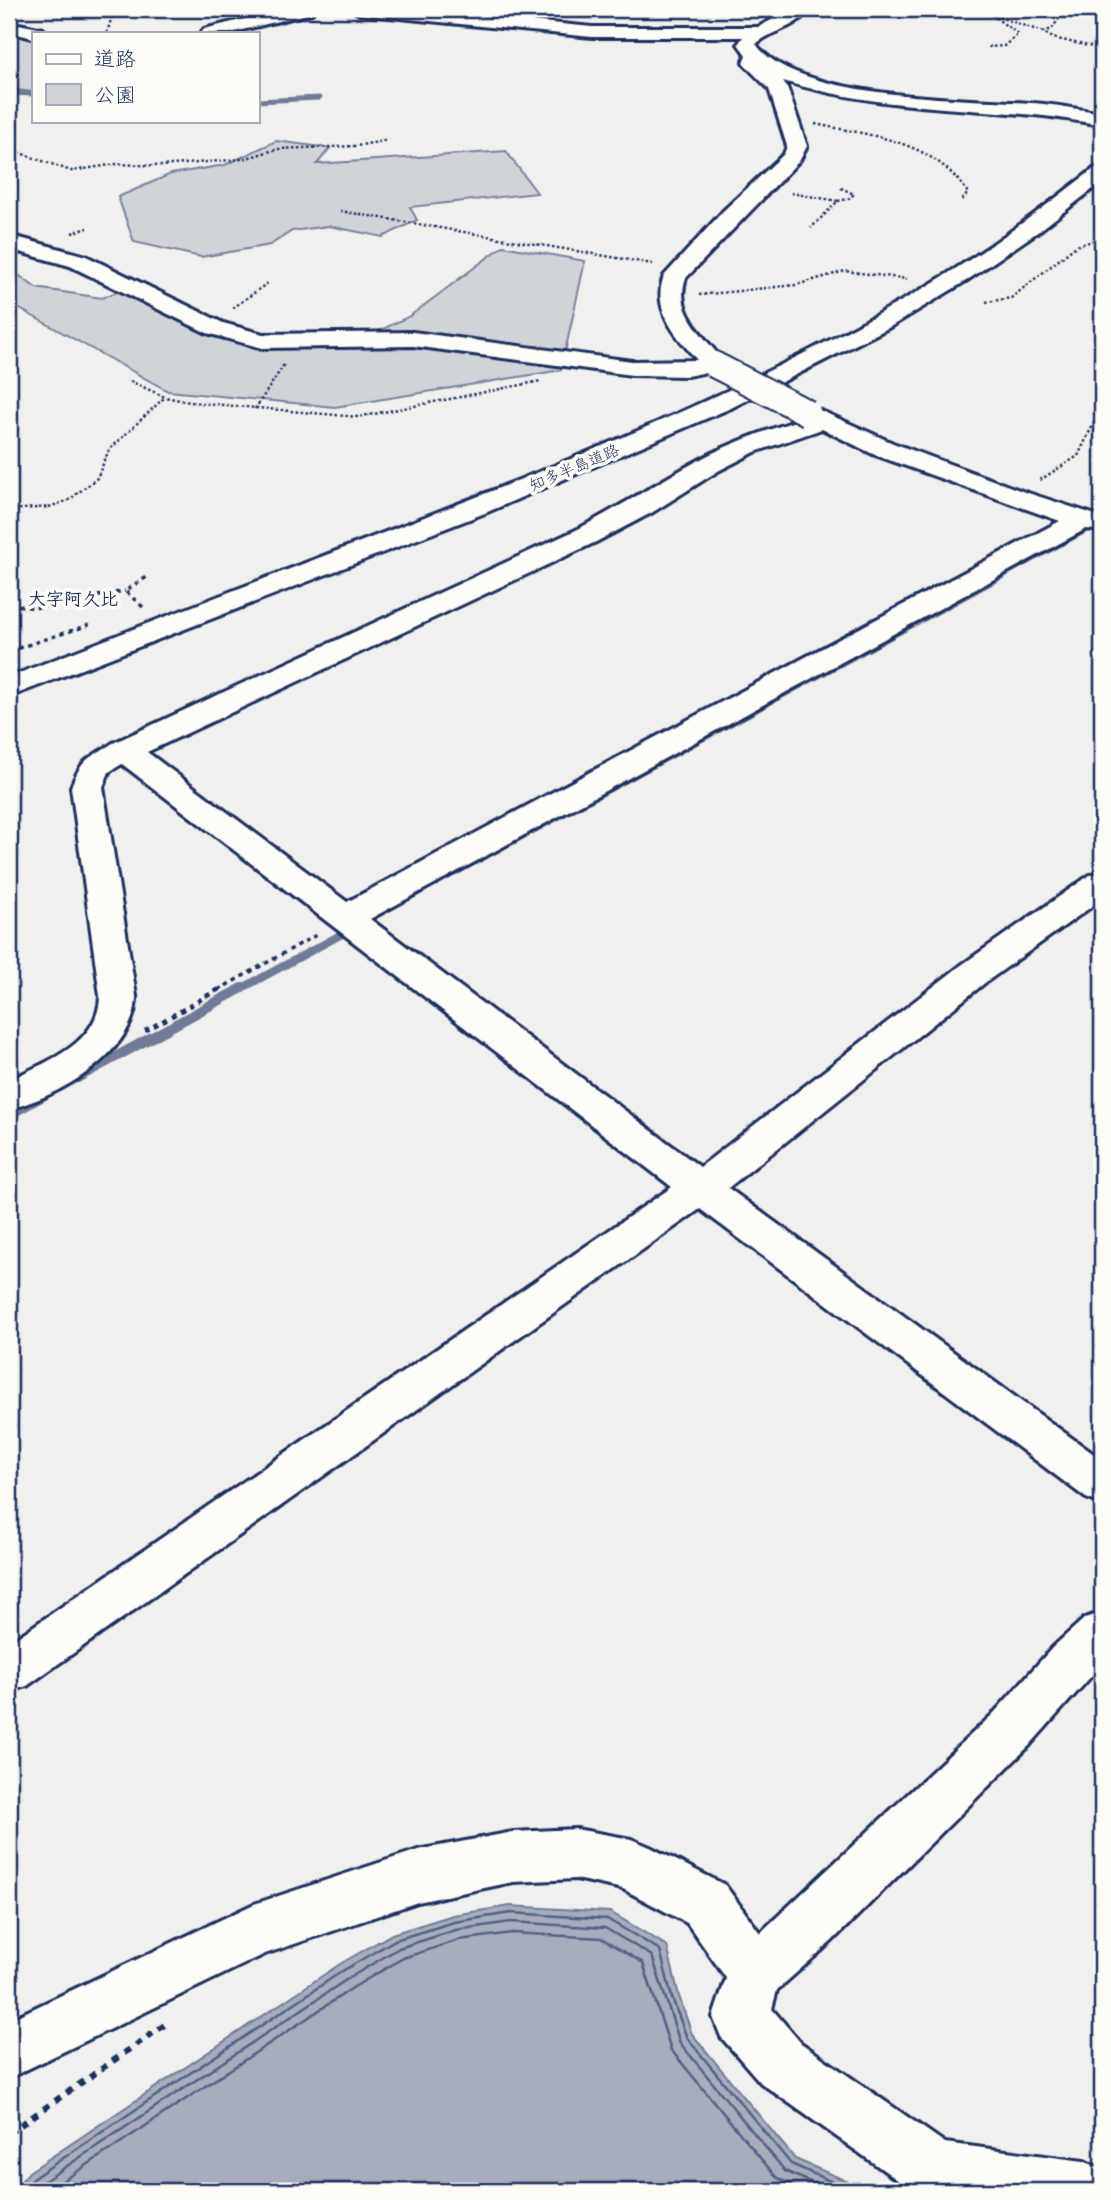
<svg xmlns="http://www.w3.org/2000/svg" width="1111" height="2200" viewBox="0 0 1111 2200" font-family="Kalam,'Klee One',sans-serif">
<rect width="100%" height="100%" fill="#f0f0ee"/>
<filter id="ink" filterUnits="userSpaceOnUse"><feTurbulence type="fractalNoise" baseFrequency=".0143" numOctaves="2"/><feDisplacementMap in="SourceGraphic" scale="14" xChannelSelector="R" yChannelSelector="G"/><feConvolveMatrix kernelMatrix="1 2 1 2 8 2 1 2 1" color-interpolation-filters="sRGB"/></filter>
<g filter="url(#ink)">
<path fill="#d0d3d8" stroke="#76819b" stroke-width="2" d="M 9,30 L 33,36 L 33,92 L 9,89 Z
M 276,141 L 330,148 L 317,164 L 506,151 L 537,193 L 410,207 L 417,220 L 383,237 L 329,226 L 292,231 L 270,245 L 201,257 L 134,242 L 118,197 L 171,174 L 225,165 Z
M 503,246 L 585,261 L 561,370 L 335,407 L 168,391 L 9,303 L 9,249 L 22,252 L 9,268 L 36,288 L 102,298 L 121,290 L 224,339 L 273,347 L 350,345 L 410,316 Z"/>
<path fill="#a7adbd" stroke="#6f7b97" stroke-width="2" d="M 510,1906 L 610,1912 L 667,1946 L 679,1996 L 692,2034 L 795,2159 L 870,2191 L 13,2191 L 29,2172 L 340,1964 L 392,1934 L 453,1915 Z"/>
<g fill="none" stroke-linecap="round" stroke-linejoin="round">
<path stroke="#536184" stroke-width="2.5" d="M 22,2191 L 35,2177 L 344,1970 L 395,1940 L 454,1922 L 511,1913 L 607,1919 L 660,1950 L 672,1998 L 687,2038 L 791,2164 L 853,2191
M 34,2191 L 40,2184 L 349,1978 L 399,1948 L 456,1930 L 511,1922 L 605,1928 L 652,1956 L 680,2043 L 785,2171 L 830,2191
M 48,2191 L 354,1987 L 403,1958 L 459,1940 L 512,1933 L 601,1938 L 643,1963 L 671,2050 L 776,2177 L 803,2191"/>
<path stroke="#6f7b97" stroke-width="5" d="M 9,93 L 33,94
M 257,101 L 319,98"/>
<path stroke="#6f7b97" stroke-width="6" d="M 1001,576 L 1086,530"/>
<path stroke="#6f7b97" stroke-width="8" d="M 455,872 L 1004,574
M 239,990 L 353,928"/>
<path stroke="#6f7b97" stroke-width="10" d="M 77,1078 L 242,988
M 9,1115 L 45,1095"/>
<g stroke="#1b2f5e" stroke-width="6">
<path id="street" d="M 286,9 L 315,9 L 312,13 L 230,33 L 201,33 L 204,29 Z
M 350,9 L 410,9 L 592,27 L 758,27 L 789,11 L 787,9 L 805,9 L 807,12 C 794,29 772,30 756,44 C 797,102 976,98 1044,104 C 1063,106 1083,110 1102,113 L 1102,125 C 1083,122 1063,118 1044,116 C 953,107 872,108 783,81 L 787,87 L 807,146 L 800,160 L 686,278 C 673,314 707,337 725,364 L 722,369 L 687,376 L 632,375 L 413,346 L 262,348 L 207,333 L 70,266 L 9,249 L 9,235 L 86,256 L 223,323 L 263,334 L 413,332 L 632,361 L 697,360 C 676,336 651,309 664,276 L 723,211 L 784,154 L 787,146 L 769,89 L 743,63 L 746,55 L 738,44 L 743,37 L 592,37 L 359,14 Z
M 9,22 L 43,29 L 46,33 L 33,33 L 33,38 L 9,32 Z
M 808,405 L 893,443 L 1022,491 L 1102,517 L 1102,531 L 1086,529 L 370,919 L 700,1167 L 960,966 L 1090,875 L 1102,872 L 1102,899 L 986,982 L 728,1188 L 1102,1460 L 1102,1504 L 1086,1498 L 700,1209 L 27,1686 L 9,1692 L 9,1643 L 672,1187 L 122,764 L 109,772 L 103,787 L 136,996 C 136,1053 58,1097 9,1109 L 9,1080 C 46,1062 99,1044 100,996 L 71,787 C 82,758 88,759 113,743 L 576,530 C 618,508 658,482 699,460 C 732,442 766,431 801,419 L 795,413 L 799,408 ZM 822,429 L 875,455 L 1060,521 L 347,902 L 147,752 L 596,542 L 653,512 L 718,471 L 755,452 Z
M 1102,1612 L 1102,1664 L 1029,1746 L 831,1942 L 777,1990 L 772,2009 L 801,2043 L 945,2143 L 1084,2161 L 1102,2169 L 1102,2191 L 913,2191 L 761,2083 L 721,2037 L 713,2017 L 726,1978 L 687,1923 L 623,1889 L 576,1879 L 513,1882 L 418,1902 L 265,1954 L 9,2078 L 9,2020 L 254,1904 L 418,1850 L 513,1832 L 576,1829 L 631,1839 L 650,1847 L 725,1885 L 760,1933 L 993,1714 L 1053,1647 L 1085,1618 Z"/>
</g>
<g stroke="#1b2f5e" stroke-width="6">
<path id="highway" d="M 1102,166 L 1102,182 L 1039,231 L 966,281 L 890,327 L 731,408 L 485,513 L 9,697 L 9,677 C 148,623 288,570 427,516 C 606,447 783,374 947,274 C 999,242 1047,205 1095,168 Z"/>
</g>
<path stroke="#1b2f5e" stroke-width="2.5" stroke-dasharray="2.5 2.5" stroke-linecap="butt" d="M 975,9 L 1043,32 L 1053,38 L 1102,49
M 1043,32 L 1052,29 L 1065,9
M 107,33 L 114,9
M 988,47 L 1004,46 L 1018,34 L 989,13
M 815,124 C 873,136 933,140 968,193 L 961,201
M 9,149 L 71,171 L 117,164 L 161,166 L 243,159 L 278,149 L 356,146 L 388,140
M 791,193 L 838,201 L 811,228
M 838,201 L 848,199 L 854,194 L 839,187
M 340,211 L 653,264
M 72,233 L 88,228
M 699,295 L 796,285 L 845,271 L 907,279
M 986,302 L 1011,298 L 1076,246 L 1102,238
M 233,308 L 269,282
M 130,381 L 165,397 L 190,402 L 358,417 L 541,381
M 255,409 L 285,363
M 1040,480 L 1078,456 L 1102,406
M 9,510 L 49,507 L 69,500 L 97,478 L 109,450 L 165,397"/>
<path stroke="#1b2f5e" stroke-width="3.5" stroke-dasharray="4.5 4.5" stroke-linecap="butt" d="M 9,604 L 35,608 L 125,591
M 143,607 L 125,591 L 147,577
M 9,651 L 89,625
M 218,990 L 318,934"/>
<path stroke="#1b2f5e" stroke-width="4.5" stroke-dasharray="5 5" stroke-linecap="butt" d="M 145,1031 L 221,988"/>
<path stroke="#1b2f5e" stroke-width="6" stroke-dasharray="7 7" stroke-linecap="butt" d="M 9,2133 L 169,2022"/>
<use href="#street" fill="#fdfcf7" fill-rule="evenodd"/>
<use href="#highway" fill="#fdfcf7" fill-rule="evenodd"/>
<g stroke="#1b2f5e" stroke-width="29" stroke-linecap="butt">
<path id="street-bridge" d="M 713,364 L 808,413"/>
</g>
<use href="#street-bridge" stroke="#fdfcf7" stroke-width="25"/>
</g>
</g>
<g text-anchor="middle" stroke-width="7" stroke-linejoin="round" paint-order="stroke">
<g font-size="16" fill="#1b2f5e" stroke="#fdfcf7">
<text transform="translate(574 467) rotate(-23)" y="6">知多半島道路</text>
</g>
<g font-size="18" font-weight="bold" fill="#1b2f5e" stroke="#fdfcf7">
<text x="73" y="605">大字阿久比</text>
</g>
</g>
<rect width="1111" height="2200" fill="none" stroke="#fdfcf7" stroke-width="35"/>
<rect x="18" y="18" width="1076" height="2165" fill="none" stroke="#1b2f5e" stroke-width="2.5" filter="url(#ink)"/>
<rect x="32" y="32" width="228" height="91" fill="#fdfcf7" stroke="#a3aaba" stroke-width="2"/>
<rect x="46" y="54" width="35" height="10" fill="#fdfcf7" stroke="#a3aaba" stroke-width="2"/>
<text x="94" y="66" font-size="21" fill="#1b2f5e">道路</text>
<rect x="46" y="84" width="35" height="21" fill="#d0d3d8" stroke="#a3aaba" stroke-width="2"/>
<text x="94" y="102" font-size="21" fill="#1b2f5e">公園</text>
</svg>
